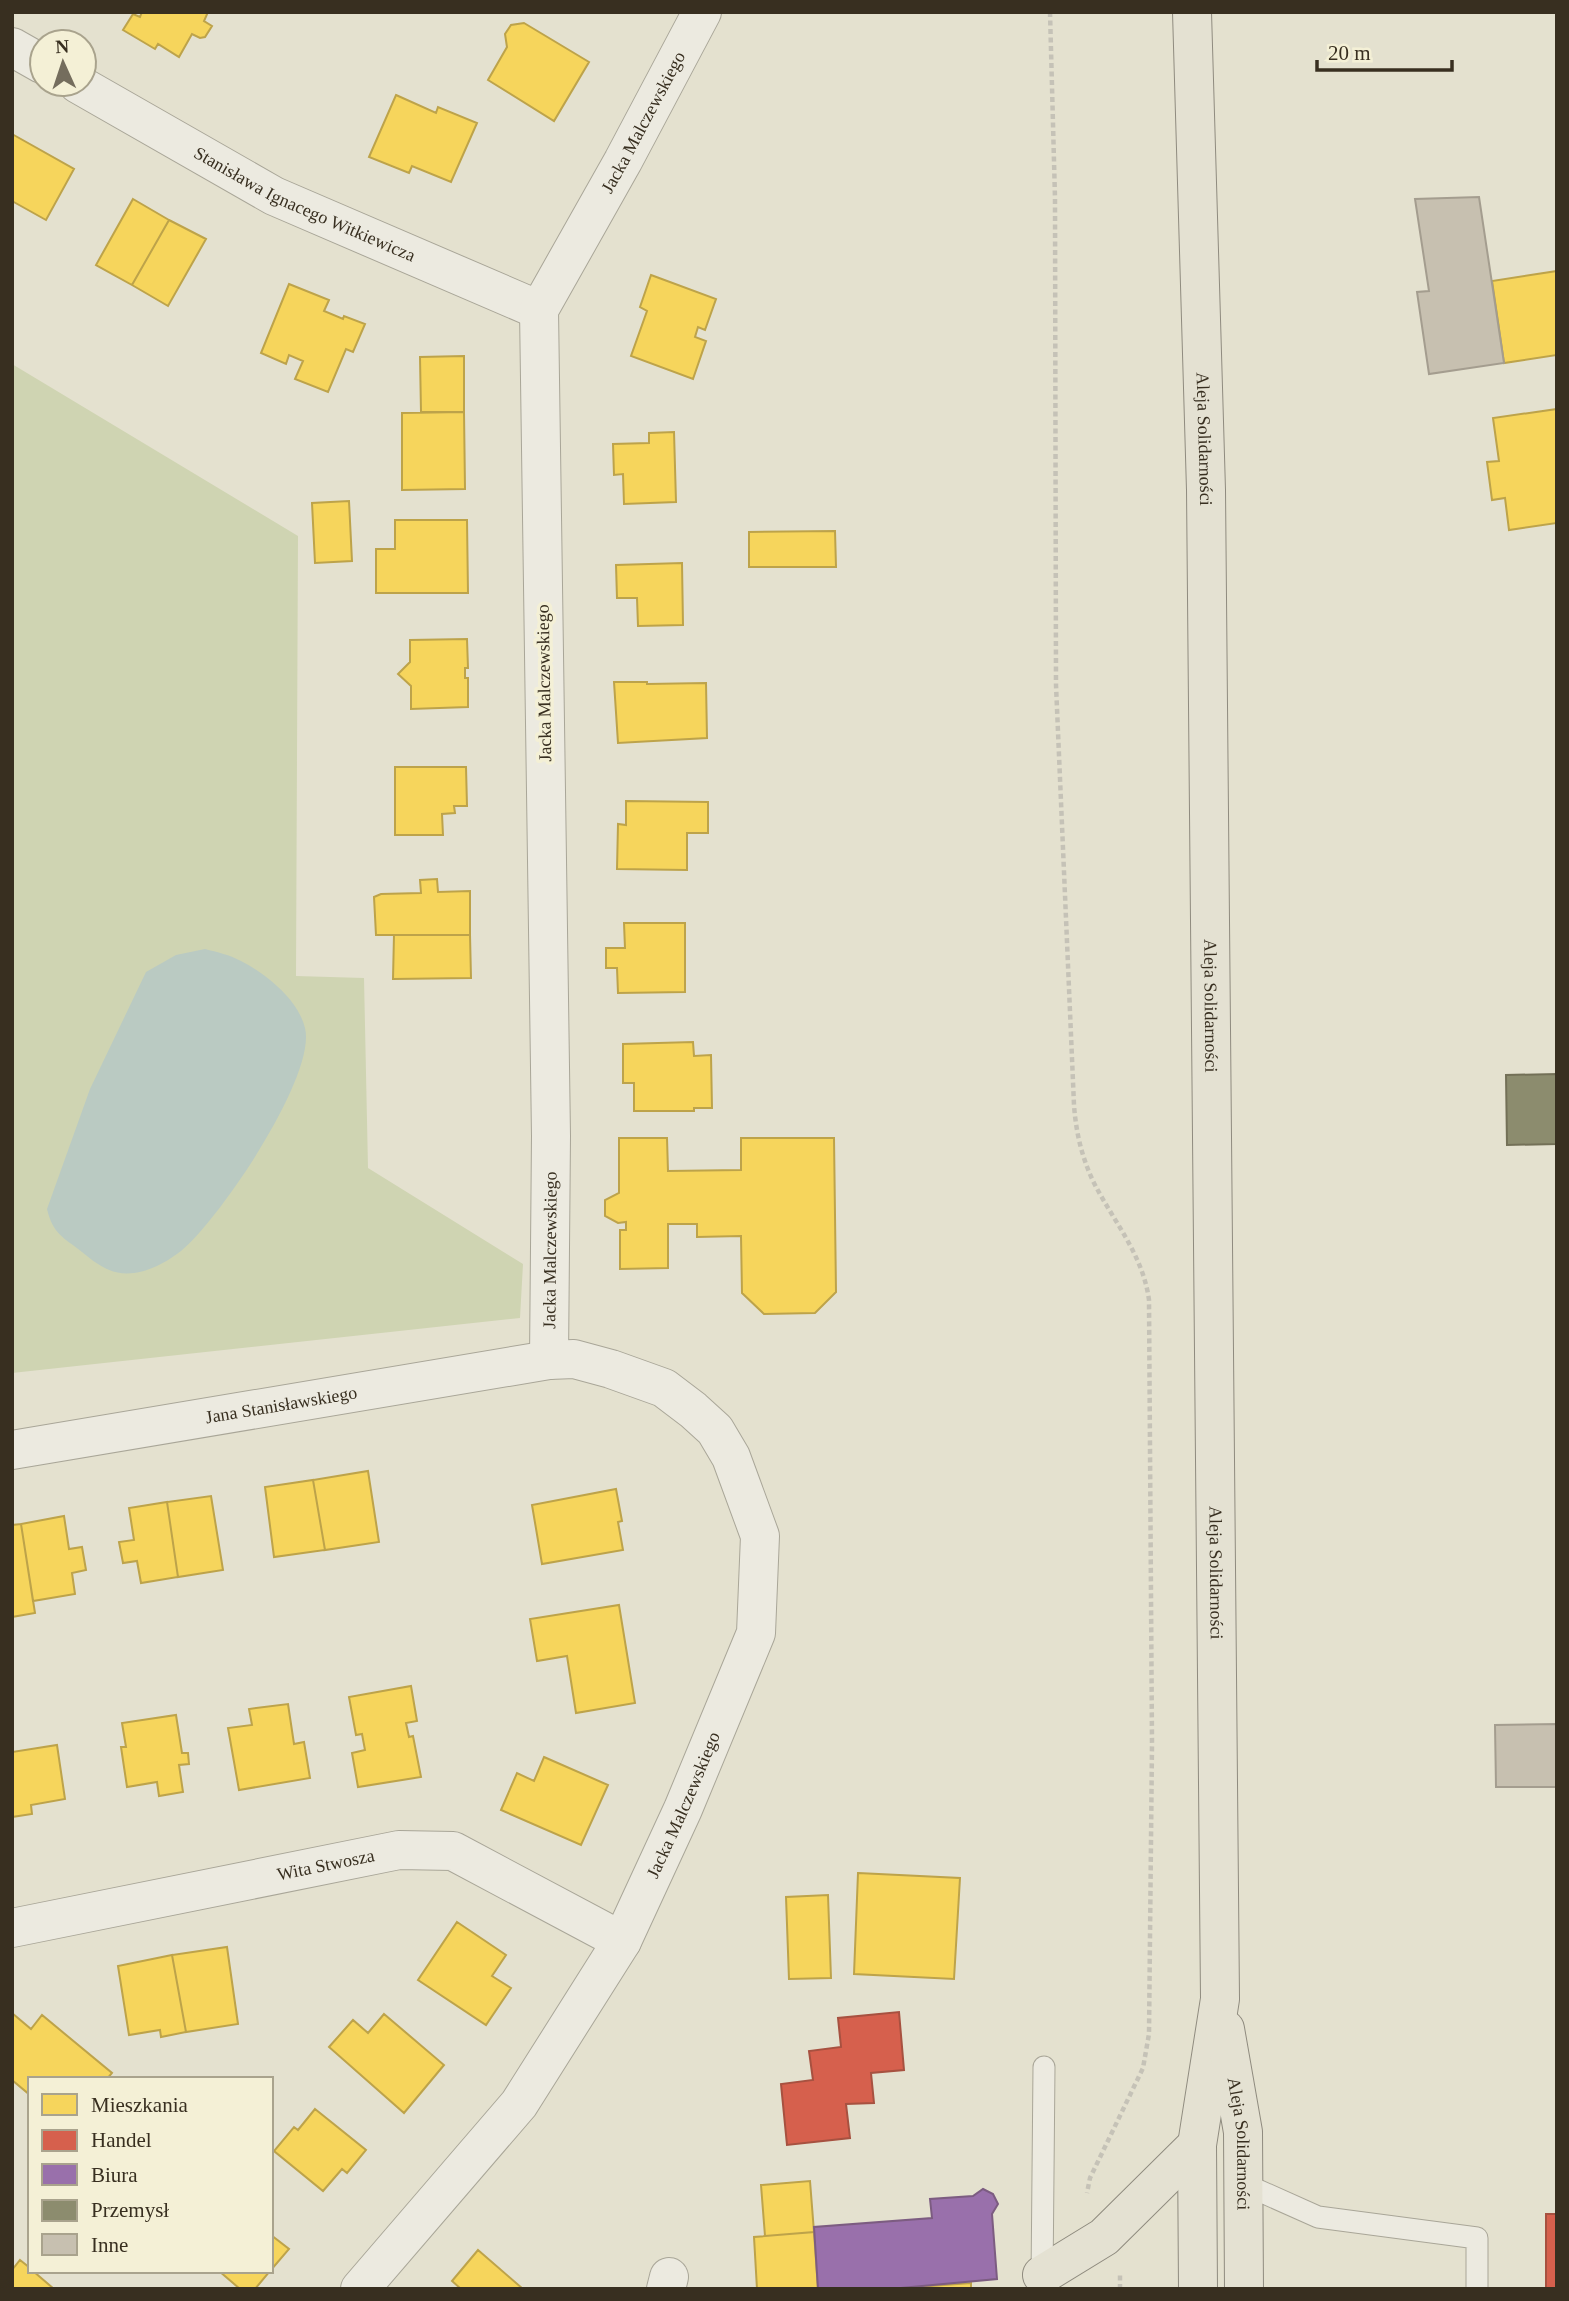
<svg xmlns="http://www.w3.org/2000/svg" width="1569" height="2301" viewBox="0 0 1569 2301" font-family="Georgia,serif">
<rect width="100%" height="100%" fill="#e4e1cf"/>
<path fill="#cfd4b2" d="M 12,364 L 298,536 L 296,976 L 364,978 L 368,1168 L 523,1264 L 520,1318 L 12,1373 Z"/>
<path fill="#bacac2" d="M 205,949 C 217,952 230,955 241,961 C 266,974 298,999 305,1028 C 317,1076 219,1220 181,1251 C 168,1261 151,1271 134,1273 C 112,1276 98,1265 82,1252 C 63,1237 53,1234 47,1209 L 90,1089 L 146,972 L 176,955 Z"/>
<path fill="#f6d55c" stroke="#bda34a" stroke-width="2" d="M 142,12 L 208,12 L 204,21 L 212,26 L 205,37 L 200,38 L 192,34 L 179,57 L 158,44 L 155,49 L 123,30 L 133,14 L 140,17 Z
M 524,23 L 589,62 L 554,121 L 488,80 L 507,47 L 505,34 L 511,25 Z
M 396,95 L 436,113 L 438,107 L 477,123 L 451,182 L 412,166 L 409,173 L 369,157 Z
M 12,134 L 74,169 L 46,220 L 12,201 Z
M 133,199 L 169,220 L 132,285 L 96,265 Z
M 169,220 L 206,239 L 168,306 L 132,285 Z
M 1557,271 L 1557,355 L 1504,363 L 1492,281 Z
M 651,275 L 716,299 L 705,330 L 698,327 L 695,337 L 706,341 L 693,379 L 631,356 L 647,311 L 640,307 Z
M 289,284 L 329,300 L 324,311 L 343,319 L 344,316 L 365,324 L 353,352 L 346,349 L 328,392 L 295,379 L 303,361 L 289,355 L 286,364 L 261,353 Z
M 464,356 L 464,412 L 421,412 L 420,357 Z
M 1557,409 L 1557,523 L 1509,530 L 1505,498 L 1492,500 L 1487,462 L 1499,461 L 1493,418 Z
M 464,412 L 465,489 L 402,490 L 402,413 Z
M 674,432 L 676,502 L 624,504 L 623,474 L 614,475 L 613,444 L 649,443 L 649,433 Z
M 349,501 L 352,561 L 315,563 L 312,503 Z
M 395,520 L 467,520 L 468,593 L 376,593 L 376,549 L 395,549 Z
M 835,531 L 836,567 L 749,567 L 749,532 Z
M 682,563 L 683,625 L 638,626 L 637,598 L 617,598 L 616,565 Z
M 467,639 L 468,668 L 465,668 L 465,678 L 468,678 L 468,707 L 411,709 L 411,686 L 398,674 L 410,662 L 410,640 Z
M 614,682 L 647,682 L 647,684 L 706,683 L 707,738 L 618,743 Z
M 395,767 L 466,767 L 467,806 L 454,806 L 455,813 L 442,814 L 443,835 L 395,835 Z
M 626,801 L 708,802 L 708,833 L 687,833 L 687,870 L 617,869 L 618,824 L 626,825 Z
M 437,879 L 438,892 L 470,891 L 470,935 L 376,935 L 374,897 L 381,894 L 421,893 L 420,880 Z
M 624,923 L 685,923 L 685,992 L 618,993 L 617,968 L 606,968 L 606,948 L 625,948 Z
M 394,935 L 470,935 L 471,978 L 393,979 Z
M 693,1042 L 694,1056 L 711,1055 L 712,1108 L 694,1108 L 694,1111 L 634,1111 L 634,1083 L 623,1083 L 623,1044 Z
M 619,1138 L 667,1138 L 668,1171 L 741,1170 L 741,1138 L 834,1138 L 836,1292 L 815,1313 L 764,1314 L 742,1293 L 741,1236 L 697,1237 L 697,1224 L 668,1224 L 668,1268 L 620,1269 L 620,1230 L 626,1230 L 626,1222 L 618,1223 L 605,1216 L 605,1200 L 619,1193 Z
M 368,1471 L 379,1542 L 325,1550 L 313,1480 Z
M 313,1480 L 325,1550 L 274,1557 L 265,1487 Z
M 616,1489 L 622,1521 L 618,1522 L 623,1550 L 542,1564 L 532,1505 Z
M 211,1496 L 223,1570 L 178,1577 L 167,1502 Z
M 167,1502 L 178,1577 L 141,1583 L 137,1561 L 123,1563 L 119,1542 L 134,1540 L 129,1508 Z
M 64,1516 L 69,1549 L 82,1547 L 86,1570 L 72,1573 L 75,1594 L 33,1601 L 21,1524 Z
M 21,1524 L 35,1613 L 12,1617 L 12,1525 Z
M 619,1605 L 635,1703 L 576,1713 L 567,1656 L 537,1661 L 530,1619 Z
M 411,1686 L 417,1721 L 406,1723 L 409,1737 L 413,1736 L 421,1777 L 358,1787 L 352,1753 L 365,1750 L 362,1734 L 356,1735 L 349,1697 Z
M 288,1704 L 294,1744 L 304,1742 L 310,1778 L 239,1790 L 228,1728 L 252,1725 L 249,1709 Z
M 176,1715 L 182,1753 L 188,1753 L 189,1764 L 179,1765 L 183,1792 L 159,1796 L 157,1782 L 127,1787 L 121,1747 L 126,1747 L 122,1723 Z
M 57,1745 L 65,1799 L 31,1805 L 32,1814 L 12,1817 L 12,1752 Z
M 544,1757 L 608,1785 L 581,1845 L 501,1810 L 517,1773 L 534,1781 Z
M 858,1873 L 960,1878 L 954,1979 L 854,1974 Z
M 828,1895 L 831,1978 L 789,1979 L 786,1897 Z
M 457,1922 L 506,1955 L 492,1976 L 511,1988 L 486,2025 L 418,1980 Z
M 227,1947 L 238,2024 L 186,2032 L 172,1955 Z
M 172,1955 L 186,2032 L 161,2037 L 160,2030 L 129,2035 L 118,1966 Z
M 12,2013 L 31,2029 L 42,2015 L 112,2073 L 107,2079 L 30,2079 L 30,2095 L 12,2080 Z
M 384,2014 L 444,2065 L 404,2113 L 329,2047 L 353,2020 L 368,2033 Z
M 315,2109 L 366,2150 L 347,2173 L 342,2169 L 323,2191 L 274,2151 L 294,2127 L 298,2130 Z
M 810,2181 L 814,2232 L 765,2236 L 761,2185 Z
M 814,2232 L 818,2289 L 757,2289 L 754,2237 Z
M 271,2235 L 289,2249 L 271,2270 Z
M 478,2250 L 523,2289 L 461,2289 L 452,2281 Z
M 20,2260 L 30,2268 L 30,2271 L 33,2271 L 54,2289 L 12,2289 L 12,2270 Z
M 219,2271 L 270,2271 L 255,2289 L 240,2289 Z
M 971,2283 L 971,2289 L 890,2289 Z"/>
<path fill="#d6604d" stroke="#a75140" stroke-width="2" d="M 899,2012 L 904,2070 L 871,2073 L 874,2103 L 846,2104 L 850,2138 L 787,2145 L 781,2084 L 813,2080 L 809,2051 L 841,2047 L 838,2018 Z
M 1546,2214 L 1557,2214 L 1557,2289 L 1546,2289 Z"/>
<path fill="#9970ab" stroke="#7c5c81" stroke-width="2" d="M 983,2189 L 993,2194 L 998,2204 L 992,2214 L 997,2279 L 890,2289 L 818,2289 L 814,2227 L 932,2218 L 930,2199 L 973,2196 Z"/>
<path fill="#8c8c6e" stroke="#737057" stroke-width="2" d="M 1557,1074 L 1557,1144 L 1507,1145 L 1506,1075 Z"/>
<path fill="#c7c0b0" stroke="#a49d8f" stroke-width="2" d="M 1479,197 L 1504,363 L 1429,374 L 1417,292 L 1429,291 L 1415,199 Z
M 1557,1724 L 1557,1787 L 1496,1787 L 1495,1725 Z"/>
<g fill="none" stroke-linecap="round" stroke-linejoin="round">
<g stroke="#a9a698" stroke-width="23">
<path id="service" d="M 1244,2184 L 1318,2217 L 1477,2238 L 1477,2289
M 1042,2280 L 1044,2067"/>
</g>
<g stroke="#a9a698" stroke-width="40">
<g id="minor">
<path d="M 12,47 L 42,64"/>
<path id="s1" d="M 78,84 L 274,196 L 539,310"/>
<path id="s2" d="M 12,1450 L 549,1360"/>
<path id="s3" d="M 12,1928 L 399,1850 L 453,1851 L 622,1941"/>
<path id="s4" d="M 360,2289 L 519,2104 L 622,1941 L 683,1809 L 756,1633 L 760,1536 L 731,1457 L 715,1430 L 693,1410 L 664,1388 L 611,1369 L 574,1359 L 549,1360 L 551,1136 L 539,310 L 623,161 L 702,12"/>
<path d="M 666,2289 L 669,2277"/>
</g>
</g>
<g stroke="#8f8b7f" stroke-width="40">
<g id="primary">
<path id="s5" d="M 1192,12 L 1206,490 L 1220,1999 L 1197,2145 L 1198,2289"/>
<path id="s6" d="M 1225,2029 L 1243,2132 L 1244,2289"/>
<path d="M 1042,2275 L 1104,2237 L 1197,2145"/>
</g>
</g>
<path stroke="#c5c2b7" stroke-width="4.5" stroke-dasharray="5 3.5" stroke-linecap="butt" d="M 1050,12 L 1055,198 L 1056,685 L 1074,1105 C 1076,1133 1082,1158 1094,1183 C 1114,1222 1143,1255 1149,1300 L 1152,1744 L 1149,2034 L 1143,2068 L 1090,2178 L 1087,2193
M 1120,2289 L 1120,2275"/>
<use href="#service" stroke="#eceae0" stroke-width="21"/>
<use href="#minor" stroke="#eceae0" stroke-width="38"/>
<use href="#primary" stroke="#e4e1d2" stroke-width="38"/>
</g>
<g text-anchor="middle" stroke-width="7" stroke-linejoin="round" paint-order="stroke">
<g font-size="18" fill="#382f20" stroke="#f4f0d6">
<text dy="6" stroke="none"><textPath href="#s4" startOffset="2436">Jacka Malczewskiego</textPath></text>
<text dy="6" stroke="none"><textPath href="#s1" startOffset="257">Stanisława Ignacego Witkiewicza</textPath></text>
<text dy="6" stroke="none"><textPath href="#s5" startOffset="427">Aleja Solidarności</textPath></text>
<text transform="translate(544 683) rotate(-91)" y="6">Jacka Malczewskiego</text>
<text dy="6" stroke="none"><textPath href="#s5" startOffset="994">Aleja Solidarności</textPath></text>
<text dy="6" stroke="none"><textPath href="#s4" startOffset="1281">Jacka Malczewskiego</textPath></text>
<text dy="6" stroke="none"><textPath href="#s2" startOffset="273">Jana Stanisławskiego</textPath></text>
<text dy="6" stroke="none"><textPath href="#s5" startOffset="1561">Aleja Solidarności</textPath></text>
<text dy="6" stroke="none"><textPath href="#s4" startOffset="586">Jacka Malczewskiego</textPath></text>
<text dy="6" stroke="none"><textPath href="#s3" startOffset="320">Wita Stwosza</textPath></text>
<text dy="6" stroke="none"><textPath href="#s6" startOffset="116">Aleja Solidarności</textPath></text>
</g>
</g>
<rect width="1569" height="2301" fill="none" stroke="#382f20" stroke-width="28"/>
<rect x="28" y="2077" width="245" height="196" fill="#f4f0d6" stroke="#a9a38d" stroke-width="2"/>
<rect x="42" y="2094" width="35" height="21" fill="#f6d55c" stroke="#a9a38d" stroke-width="2"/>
<text x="91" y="2112" font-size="21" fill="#382f20">Mieszkania</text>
<rect x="42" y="2130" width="35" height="21" fill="#d6604d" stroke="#a9a38d" stroke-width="2"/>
<text x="91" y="2147" font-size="21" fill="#382f20">Handel</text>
<rect x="42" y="2164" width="35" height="21" fill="#9970ab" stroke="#a9a38d" stroke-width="2"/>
<text x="91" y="2182" font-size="21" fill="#382f20">Biura</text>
<rect x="42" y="2200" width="35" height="21" fill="#8c8c6e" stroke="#a9a38d" stroke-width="2"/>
<text x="91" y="2217" font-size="21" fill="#382f20">Przemysł</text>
<rect x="42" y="2234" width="35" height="21" fill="#c7c0b0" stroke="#a9a38d" stroke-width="2"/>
<text x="91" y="2252" font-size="21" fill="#382f20">Inne</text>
<g transform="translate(63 63) rotate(357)"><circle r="33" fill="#f4f0d6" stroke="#a9a38d" stroke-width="2"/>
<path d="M0-5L12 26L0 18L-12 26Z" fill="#746d5d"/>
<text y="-10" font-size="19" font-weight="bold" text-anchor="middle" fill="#382f20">N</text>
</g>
<path d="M1317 60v10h135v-10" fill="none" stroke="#382f20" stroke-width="3.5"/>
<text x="1328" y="60" font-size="21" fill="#382f20" stroke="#f4f0d6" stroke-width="5" paint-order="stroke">20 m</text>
</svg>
